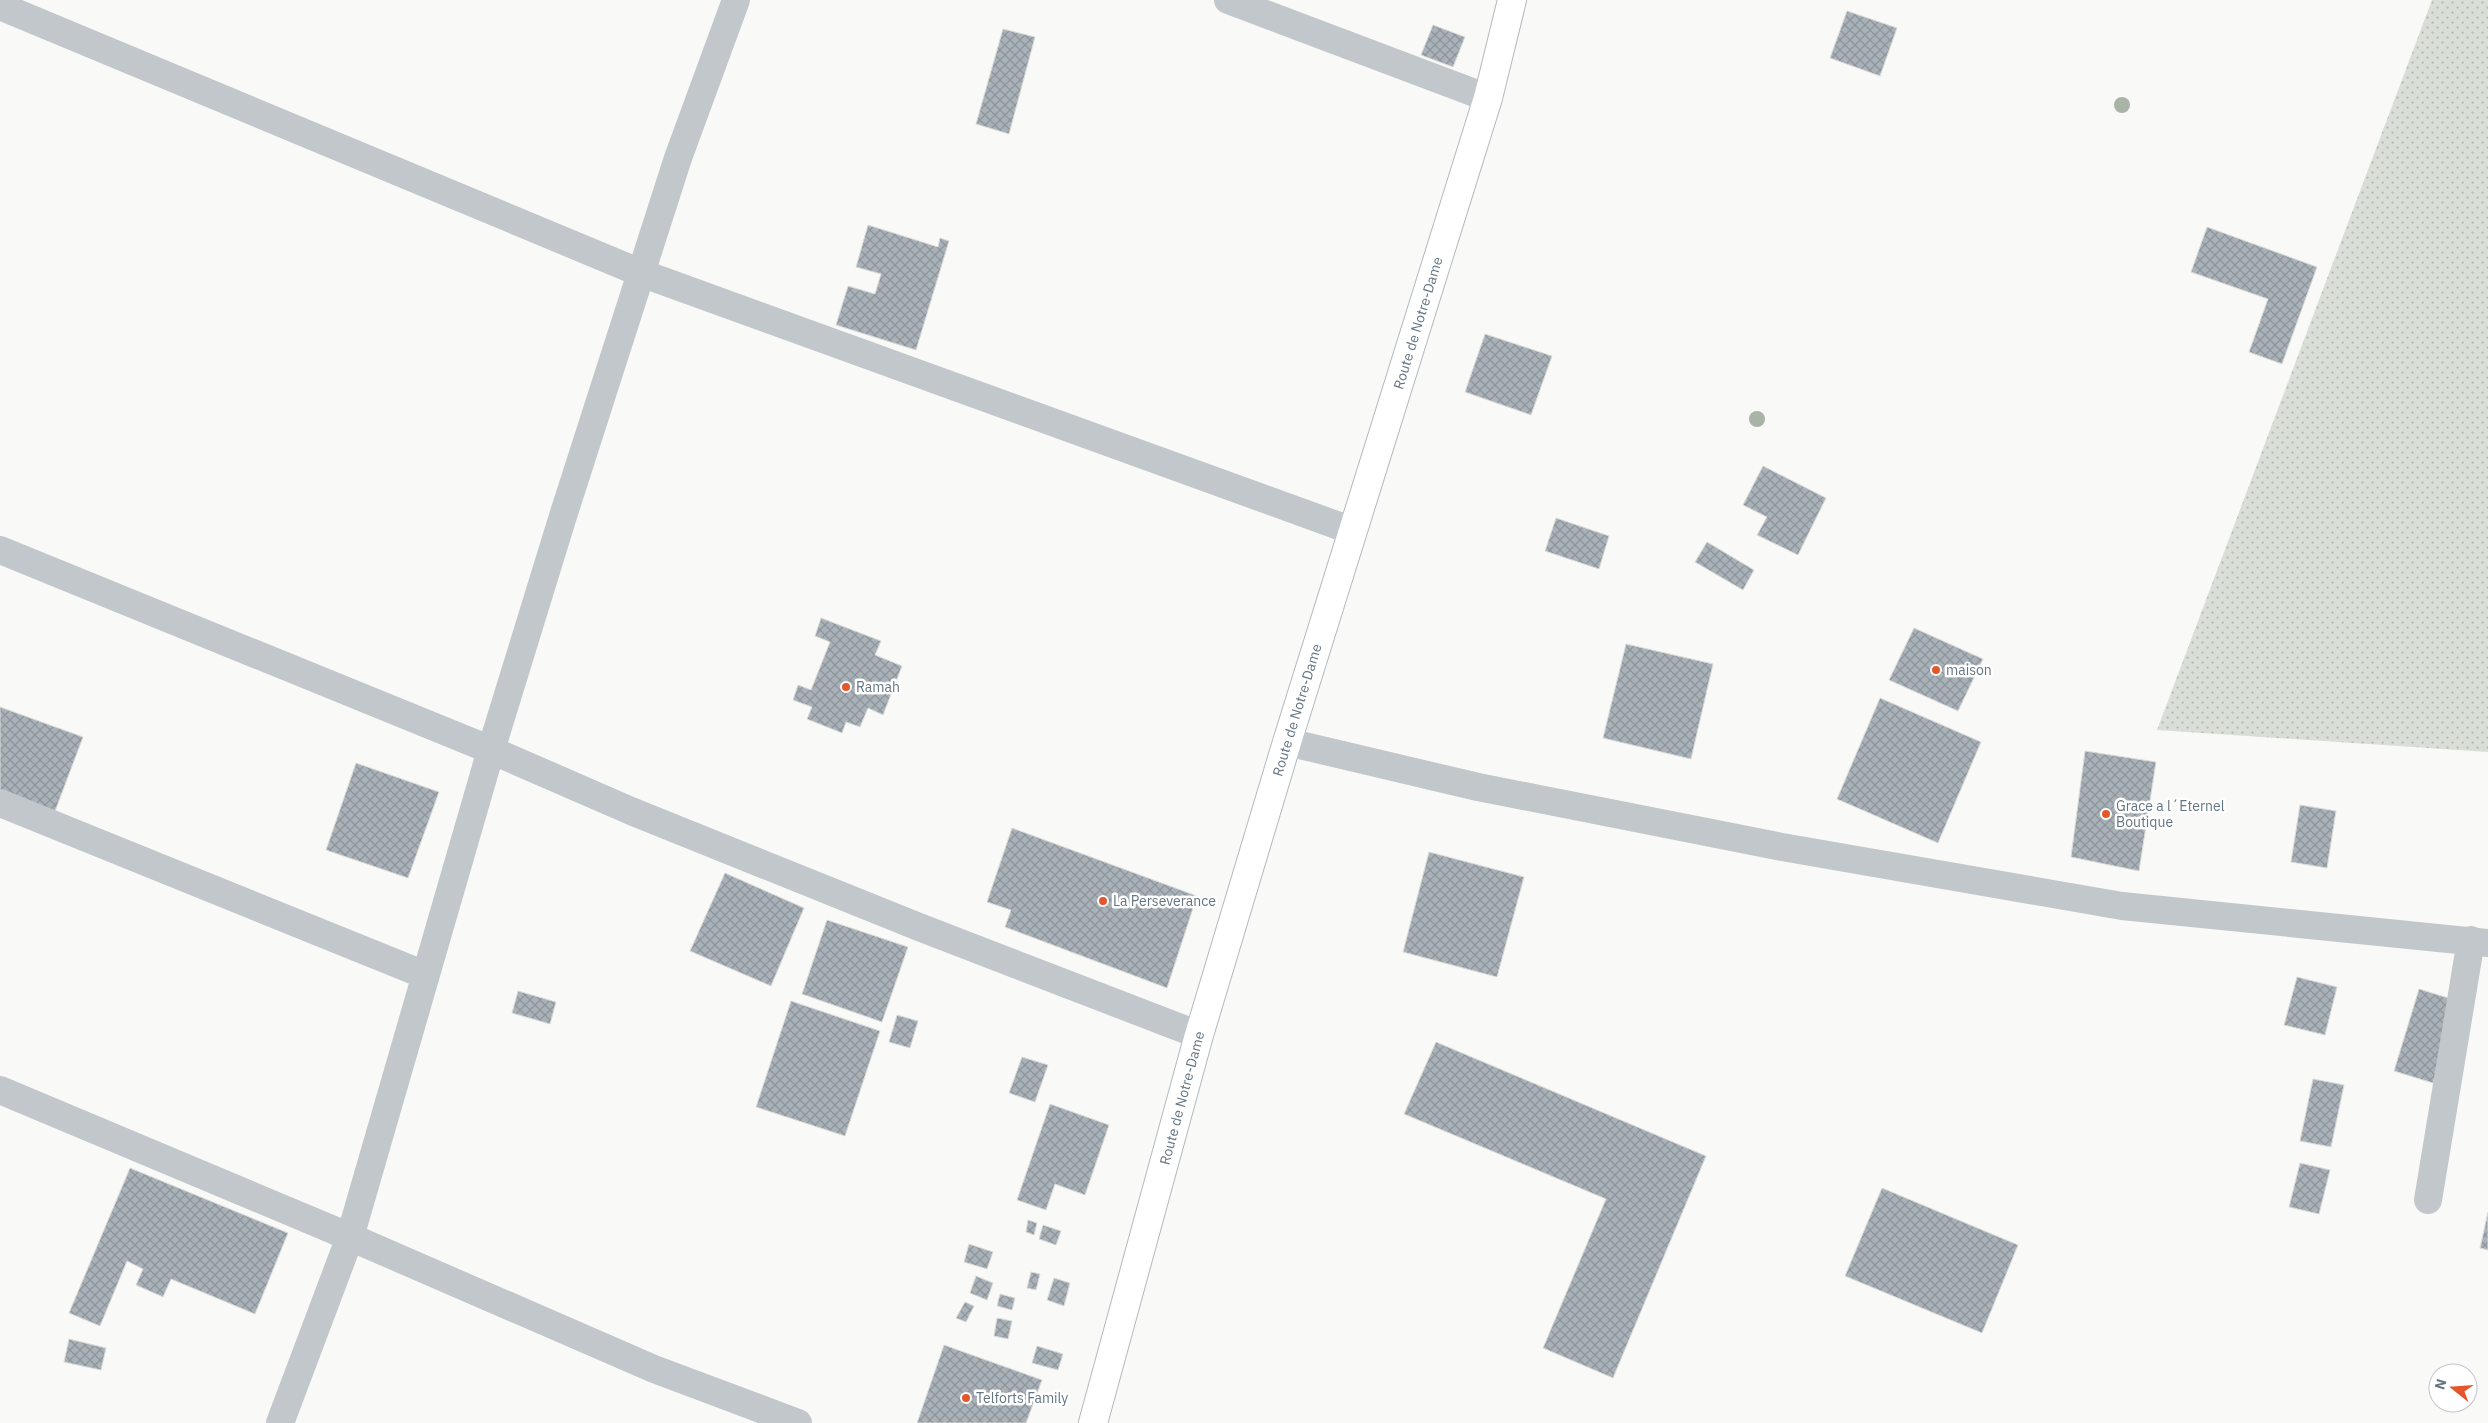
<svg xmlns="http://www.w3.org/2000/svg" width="2488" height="1423" viewBox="0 0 2488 1423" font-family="'IBM Plex Sans',sans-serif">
<defs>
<pattern id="garden-dots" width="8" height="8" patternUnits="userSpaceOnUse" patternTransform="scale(1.25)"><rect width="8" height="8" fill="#d9ded6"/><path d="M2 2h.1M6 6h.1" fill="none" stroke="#b4b9b3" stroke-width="1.8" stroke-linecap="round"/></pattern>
<pattern id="building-cross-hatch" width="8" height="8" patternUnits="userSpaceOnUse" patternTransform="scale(1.25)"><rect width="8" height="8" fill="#a9b2b8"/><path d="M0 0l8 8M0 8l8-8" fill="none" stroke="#8d959b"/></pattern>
</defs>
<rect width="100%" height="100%" fill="#f9f9f7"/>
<path fill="url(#garden-dots)" d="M 2432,0 L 2488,0 L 2488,752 L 2157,730 Z"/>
<path fill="url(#building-cross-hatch)" stroke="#dbdbd9" d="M 1847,11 L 1897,28 L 1880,76 L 1830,58 Z
M 1433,25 L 1465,37 L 1453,67 L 1421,55 Z
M 1003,29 L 1035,37 L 1009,134 L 976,124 Z
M 868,225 L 938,247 L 940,238 L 949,241 L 916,350 L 836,325 L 848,286 L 875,294 L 881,274 L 856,267 Z
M 2207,227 L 2317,267 L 2282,364 L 2249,352 L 2268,299 L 2191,272 Z
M 1485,334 L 1552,356 L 1531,415 L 1465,392 Z
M 1763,466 L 1826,498 L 1798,555 L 1757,535 L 1767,517 L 1743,505 Z
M 1556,518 L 1609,536 L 1599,569 L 1545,551 Z
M 1707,542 L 1754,570 L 1743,590 L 1695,562 Z
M 821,618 L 881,641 L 875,655 L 902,666 L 883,715 L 868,708 L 860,727 L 846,722 L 842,733 L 807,719 L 812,707 L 793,700 L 798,685 L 811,690 L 830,642 L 815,636 Z
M 1914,628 L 1983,659 L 1958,711 L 1889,680 Z
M 1626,644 L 1713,664 L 1691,759 L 1603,738 Z
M 1880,698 L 1981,742 L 1938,843 L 1837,799 Z
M 0,707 L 83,737 L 54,814 L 0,794 Z
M 2085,751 L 2156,762 L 2139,871 L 2071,857 Z
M 356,763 L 439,792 L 408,878 L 326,850 Z
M 2300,805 L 2336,811 L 2327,868 L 2291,862 Z
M 1012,828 L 1197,896 L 1167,988 L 1005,927 L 1011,910 L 987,902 Z
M 1429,852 L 1524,877 L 1497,977 L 1403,952 Z
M 725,873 L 804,908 L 771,986 L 690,951 Z
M 827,920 L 908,947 L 882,1022 L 802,994 Z
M 2297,977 L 2337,987 L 2325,1035 L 2284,1025 Z
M 2419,989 L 2458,1001 L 2433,1083 L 2394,1071 Z
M 518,991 L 556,1002 L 550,1024 L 512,1013 Z
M 791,1001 L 880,1031 L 845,1136 L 756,1107 Z
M 897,1015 L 918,1021 L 910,1048 L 889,1042 Z
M 1436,1042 L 1706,1156 L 1613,1378 L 1543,1348 L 1606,1199 L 1404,1114 Z
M 1022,1057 L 1048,1065 L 1035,1102 L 1009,1093 Z
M 2313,1079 L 2344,1085 L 2331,1147 L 2300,1141 Z
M 1050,1104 L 1109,1125 L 1085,1195 L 1055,1184 L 1046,1210 L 1017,1200 Z
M 2300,1163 L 2330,1170 L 2319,1214 L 2289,1207 Z
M 130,1168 L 288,1233 L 255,1314 L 171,1279 L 163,1297 L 136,1285 L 143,1269 L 127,1261 L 100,1326 L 69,1313 Z
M 1882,1188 L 2018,1245 L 1982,1333 L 1845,1276 Z
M 2488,1212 L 2488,1250 L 2480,1248 Z
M 1028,1220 L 1037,1223 L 1034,1235 L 1026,1232 Z
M 1043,1225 L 1061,1231 L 1056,1245 L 1039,1239 Z
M 969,1244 L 993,1252 L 987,1269 L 964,1262 Z
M 1031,1272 L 1040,1274 L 1036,1290 L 1027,1288 Z
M 976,1276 L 993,1283 L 987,1300 L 970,1293 Z
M 1054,1278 L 1070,1283 L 1064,1306 L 1047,1300 Z
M 1000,1294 L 1015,1298 L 1012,1310 L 997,1306 Z
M 965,1302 L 974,1306 L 966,1322 L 956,1318 Z
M 997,1318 L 1012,1321 L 1008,1339 L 994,1336 Z
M 69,1339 L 106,1348 L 101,1370 L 64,1362 Z
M 944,1345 L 1042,1380 L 1026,1423 L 917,1423 Z
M 1037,1346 L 1063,1354 L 1058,1370 L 1032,1363 Z"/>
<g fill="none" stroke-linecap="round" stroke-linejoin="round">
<g stroke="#b2b9be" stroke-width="30">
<path id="secondary" d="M 1093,1423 L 1199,1035 L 1287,742 L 1488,98 L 1512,0"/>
</g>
<path stroke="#c2c7cb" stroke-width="28" d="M 1228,0 L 1488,98
M 0,6 L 641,273 L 1353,531
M 0,550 L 491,750 L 631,811 L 919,927 L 1199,1035
M 1287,742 L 1478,787 L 1782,847 L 2122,906 L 2488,943
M 0,803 L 425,975
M 0,1090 L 350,1237 L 654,1369 L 798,1423
M 2428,1200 L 2471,940
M 280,1423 L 350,1237 L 491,750 L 563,516 L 678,158 L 736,0"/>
<use href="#secondary" stroke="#fff" stroke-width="28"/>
</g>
<g fill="#a9b3a6">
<circle cx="2122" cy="105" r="8"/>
<circle cx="1757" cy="419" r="8"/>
</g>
<g fill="#e4572c" stroke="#fff" stroke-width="2">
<circle cx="1936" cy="670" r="5"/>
<circle cx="846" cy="687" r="5"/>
<circle cx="2106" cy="814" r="5"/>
<circle cx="1103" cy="901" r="5"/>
<circle cx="966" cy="1398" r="5"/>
</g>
<g text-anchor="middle" stroke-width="5" stroke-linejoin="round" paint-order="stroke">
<g font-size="14" fill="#647582" stroke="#fff">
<text transform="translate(1418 323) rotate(-73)" y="5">Route de Notre-Dame</text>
<text transform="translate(1297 710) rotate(-73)" y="5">Route de Notre-Dame</text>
<text transform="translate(1182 1098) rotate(-75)" y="5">Route de Notre-Dame</text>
</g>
<g font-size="14" fill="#647582" stroke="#fff" text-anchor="start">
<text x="1946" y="675">maison</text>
<text x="856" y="692">Ramah</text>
<text x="2116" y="811">Grace a l´Eternel<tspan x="2116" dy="16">Boutique</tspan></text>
<text x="1113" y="906">La Perseverance</text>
<text x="976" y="1403">Telforts Family</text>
</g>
</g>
<g transform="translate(2453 1388) rotate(287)"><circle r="24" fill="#ffffff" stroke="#c1c8cd"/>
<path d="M0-4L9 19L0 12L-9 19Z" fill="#e4572c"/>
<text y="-8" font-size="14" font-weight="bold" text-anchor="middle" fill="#647582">N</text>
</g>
</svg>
